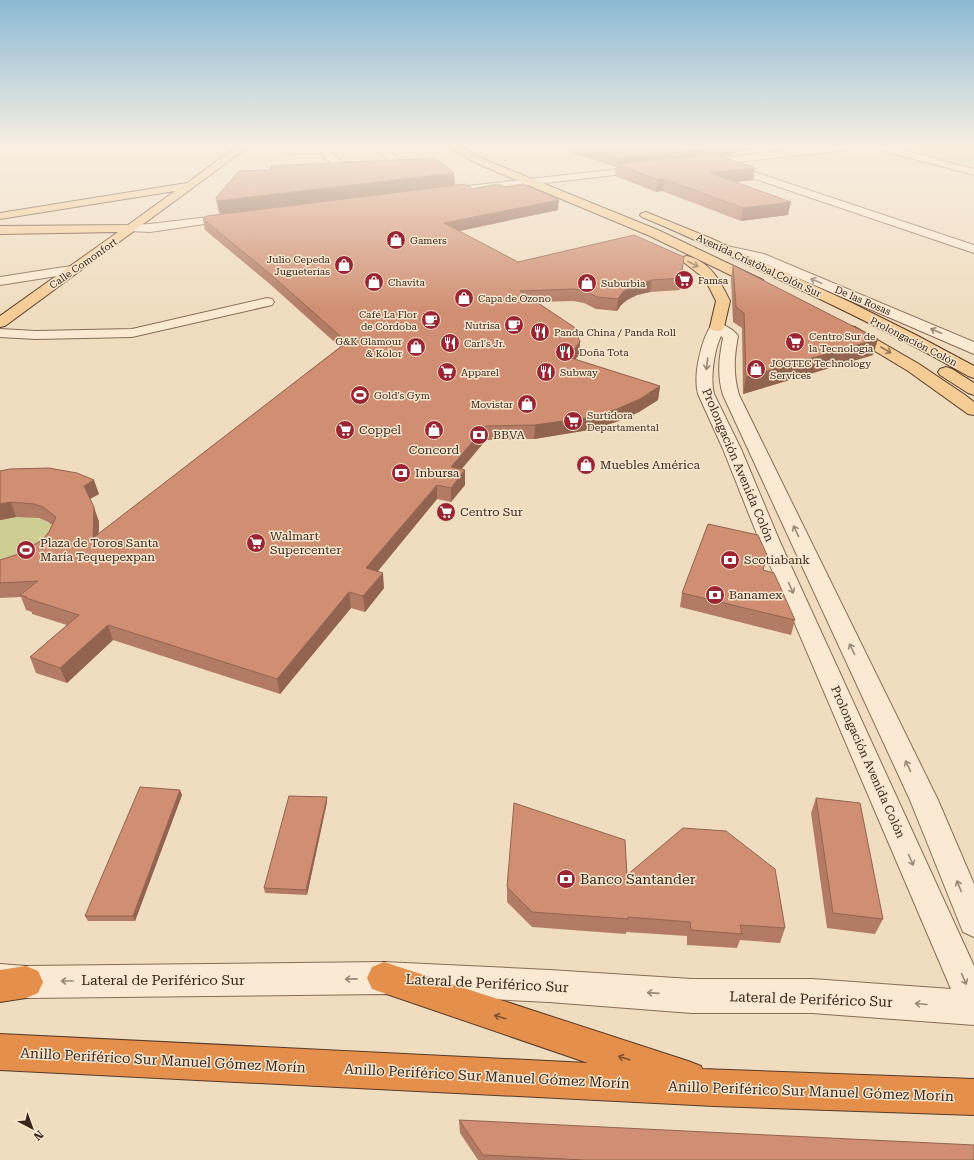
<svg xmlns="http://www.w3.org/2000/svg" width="974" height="1160" viewBox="0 0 974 1160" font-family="'Roboto Serif',serif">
<rect width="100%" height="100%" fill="#f0dcbf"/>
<path fill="#cece93" d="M 898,147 L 974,147 L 974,166 Z
M 29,516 C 41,519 51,521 57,532 L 0,577 L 0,519 Z"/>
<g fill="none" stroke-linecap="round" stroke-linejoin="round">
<g stroke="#8a6c57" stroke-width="2">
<path id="minor" d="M 286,147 L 325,147 L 342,162 L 365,162 L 370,165 L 365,168 L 339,168 L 335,167 L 320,153 L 288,154 L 283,151 Z
M 374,147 L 385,147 L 405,164 L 404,166 L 396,166 Z
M 820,147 L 854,147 L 849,150 L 727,163 L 974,245 L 974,253 L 723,168 L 722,166 L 726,163 L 701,166 L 696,163 L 701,160 Z
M 874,147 L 891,147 L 974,169 L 974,175 L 876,149 Z
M 645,166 L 649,167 L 650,169 L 649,171 L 441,195 L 436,192 L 441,189 Z
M 234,214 L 238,215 L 240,217 L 238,219 L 150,232 L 128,231 L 126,228 L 128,225 L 150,224 Z
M 727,246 L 764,254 L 974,342 L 974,354 L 756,260 L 723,253 L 721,250 L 723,247 Z
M 71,266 L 76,267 L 78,270 L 76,273 L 0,285 L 0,277 Z
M 267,298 L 272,299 L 274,302 L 272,305 L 132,337 L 36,339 L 0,337 L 0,329 L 36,331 L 132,329 Z
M 717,323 C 724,324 734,330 738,336 C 734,357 733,374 739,395 L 938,800 L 974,884 L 974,937 L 963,932 L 910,800 L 723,395 C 717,375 719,358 723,338 L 721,336 C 714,350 710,379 714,394 L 741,449 L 780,542 L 974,966 L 974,1025 L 812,1013 L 692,1013 L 549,1002 L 384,994 L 26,998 L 0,996 L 0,964 L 26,966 L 384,962 L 549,970 L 692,979 L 812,979 L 951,989 L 760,542 L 723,449 L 698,394 C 693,375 701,340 712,324 Z"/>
</g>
<g stroke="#573b2b" stroke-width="2">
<path id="major" d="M 236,147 L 248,147 L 5,326 L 0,327 L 0,316 L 118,232 L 0,234 L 0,226 L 128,225 L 175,191 L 0,219 L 0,213 L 187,183 Z
M 448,147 L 461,147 L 488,161 L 658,230 L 763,280 L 765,283 L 763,286 L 753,286 L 650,236 L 480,165 Z
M 646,212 L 710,238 L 852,303 L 916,335 L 974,366 L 974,378 L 968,376 C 913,344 856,316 799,289 C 747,264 695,239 642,217 L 640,215 L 642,213 Z
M 687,256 C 711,262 720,281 730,301 L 724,327 L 722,330 L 717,331 L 712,330 L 710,327 L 716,301 L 705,279 L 681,260 L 683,257 Z
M 850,326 L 855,327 L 919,364 L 965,395 L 974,402 L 974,415 L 968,414 L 908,371 L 845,333 L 843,330 L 845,327 Z
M 946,367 L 952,369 L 974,383 L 974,395 L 968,393 L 940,375 L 938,372 L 940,369 Z"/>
</g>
<g stroke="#573b2b" stroke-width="2">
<path id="highway" d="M 384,962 L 688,1061 L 701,1066 L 702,1069 L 974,1079 L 974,1115 L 714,1106 L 0,1070 L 0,1034 L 588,1063 L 372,989 L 367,978 L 372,967 Z
M 26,966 L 38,971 L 43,982 L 38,993 L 26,998 L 0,1002 L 0,970 Z"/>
</g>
<use href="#minor" fill="#faead3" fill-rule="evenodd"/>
<use href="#major" fill="#f6cc95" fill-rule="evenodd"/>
<use href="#highway" fill="#e48f4b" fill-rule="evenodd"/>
</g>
<path fill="#b37b63" d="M 569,147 L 761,147 L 728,155 L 719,156 L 753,180 L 735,182 L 788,215 L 741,221 L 662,191 L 656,192 L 615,176 L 616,167 L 569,152 L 570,148 Z
M 455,185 L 558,210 L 459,231 L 518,262 L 684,257 L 680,290 L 650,292 L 637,295 L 627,300 L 621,305 L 617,311 L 596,309 L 584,303 L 573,301 L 537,302 L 580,342 L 579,355 L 575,360 L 660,386 L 658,400 L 639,412 L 616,422 L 589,430 L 534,439 L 486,440 L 461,470 L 465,470 L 465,485 L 451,502 L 437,499 L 378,571 L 384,588 L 365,612 L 351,608 L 280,694 L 113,640 L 67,683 L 36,673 L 30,657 L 67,625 L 32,614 L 32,612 L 26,610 L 21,597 L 0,598 L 0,560 L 22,553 L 43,539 L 49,532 L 52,525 L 48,522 L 39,518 L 16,517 L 0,520 L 0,471 L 99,494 L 90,499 L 99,522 L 98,534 L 340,347 L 271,285 L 205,230 L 203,219 L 220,214 L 218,210 L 216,198 Z
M 733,265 L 873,355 L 743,394 L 742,328 L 733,322 L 731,279 Z
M 764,571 L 795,620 L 791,635 L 680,607 L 682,593 Z
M 182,795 L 135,921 L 88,921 L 85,916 Z
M 816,798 L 883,919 L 875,934 L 827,928 L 811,813 Z
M 327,802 L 307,895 L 265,893 L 264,888 Z
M 627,875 L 785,928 L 780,943 L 740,940 L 737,948 L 687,945 L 687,936 L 626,932 L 626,934 L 532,927 L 507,902 L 507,887 Z
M 459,1120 L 974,1160 L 478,1160 L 460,1133 Z"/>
<path fill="#926450" d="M 722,147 L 761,147 L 728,155 L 622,167 L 617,165 L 617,158 Z
M 755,168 L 753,180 L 708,185 L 710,173 Z
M 454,173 L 455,185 L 220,214 L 217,201 Z
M 664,179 L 662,191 L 656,192 L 658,180 Z
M 559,200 L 558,210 L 445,234 L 444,223 Z
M 791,202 L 788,215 L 741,221 L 743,208 Z
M 652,280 L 650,292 L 637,295 L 627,300 L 621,305 L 617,311 L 618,299 L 622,293 L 628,288 L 639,284 Z
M 878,339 L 873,355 L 743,394 L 746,377 Z
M 580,342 L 579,355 L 567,370 L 568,357 Z
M 660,386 L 658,400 L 639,412 L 616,422 L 589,430 L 534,439 L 535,425 Z
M 486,426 L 486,440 L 451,481 L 451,467 Z
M 465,470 L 465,485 L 451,502 L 451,488 Z
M 94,480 L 99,494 L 88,500 L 84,486 Z
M 437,485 L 437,499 L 368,583 L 366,568 Z
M 11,502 L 16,517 L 0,520 L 0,504 Z
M 94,507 L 99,522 L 98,553 L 93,538 Z
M 383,573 L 384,588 L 365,612 L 363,596 Z
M 349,592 L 351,608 L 280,694 L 277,679 Z
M 108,625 L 113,640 L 67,683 L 60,668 Z
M 180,790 L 182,795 L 135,921 L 133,916 Z
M 327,797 L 327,802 L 307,895 L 306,890 Z"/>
<path fill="#d08f73" stroke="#926450" d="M 583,147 L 722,147 L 617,158 Z
M 714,154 L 755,168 L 710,173 L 791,202 L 743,208 L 664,179 L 658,180 L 616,164 Z
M 435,158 L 454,173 L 217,201 L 216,198 L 239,171 L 271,170 L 271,166 Z
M 465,184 L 472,189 L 498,184 L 505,187 L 523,184 L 559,200 L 444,223 L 518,262 L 634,235 L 684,257 L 681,278 L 652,280 L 639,284 L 628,288 L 622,293 L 618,299 L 597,297 L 585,291 L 574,289 L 520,291 L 574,327 L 580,342 L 568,357 L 660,386 L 640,399 L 617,409 L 591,417 L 535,425 L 486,426 L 451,467 L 465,470 L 451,488 L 437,485 L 366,568 L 383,573 L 363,596 L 349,592 L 277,679 L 108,625 L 60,668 L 30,657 L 79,615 L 26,598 L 27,597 L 20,595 L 38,581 L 0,583 L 0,560 L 22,553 L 43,539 L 49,532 L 56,517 L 43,507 L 34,504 L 11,502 L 0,504 L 0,471 L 10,469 L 49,468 L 77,473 L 94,480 L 84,486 L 94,507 L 93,538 L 347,342 L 269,273 L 203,219 L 207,216 Z
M 733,265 L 878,339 L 746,377 L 744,313 L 736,307 Z
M 708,524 L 758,535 L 767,555 L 763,570 L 774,573 L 795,620 L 682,593 Z
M 140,787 L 180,790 L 133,916 L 85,916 Z
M 289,796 L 327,797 L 306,890 L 264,888 Z
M 816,798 L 860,803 L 883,919 L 833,913 Z
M 514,803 L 625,840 L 627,875 L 683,828 L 726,831 L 775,869 L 785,928 L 740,925 L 742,934 L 691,930 L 690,922 L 628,917 L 628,919 L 532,912 L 507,887 Z
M 459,1120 L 974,1145 L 974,1160 L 585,1160 L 483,1155 Z"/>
<defs><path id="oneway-shaft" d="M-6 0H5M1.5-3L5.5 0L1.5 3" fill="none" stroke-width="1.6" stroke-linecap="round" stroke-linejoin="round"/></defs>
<g stroke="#977958">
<use href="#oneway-shaft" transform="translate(693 264) rotate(27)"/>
<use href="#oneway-shaft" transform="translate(886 350) rotate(30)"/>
</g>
<g stroke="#998878">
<use href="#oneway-shaft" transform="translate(816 281) rotate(-157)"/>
<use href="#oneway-shaft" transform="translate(936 331) rotate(-157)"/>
<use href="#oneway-shaft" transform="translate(707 364) rotate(97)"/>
<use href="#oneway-shaft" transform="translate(796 531) rotate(-115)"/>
<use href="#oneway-shaft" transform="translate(791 588) rotate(66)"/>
<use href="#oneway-shaft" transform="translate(852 649) rotate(-115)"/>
<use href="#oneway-shaft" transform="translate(908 766) rotate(-115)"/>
<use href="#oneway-shaft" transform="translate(911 860) rotate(66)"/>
<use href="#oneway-shaft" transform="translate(959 886) rotate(-112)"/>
<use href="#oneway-shaft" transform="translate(351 979) rotate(179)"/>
<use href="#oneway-shaft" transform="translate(964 979) rotate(66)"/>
<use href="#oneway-shaft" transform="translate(67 981) rotate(180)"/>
<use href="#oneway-shaft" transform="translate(653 993) rotate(-176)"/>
<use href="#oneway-shaft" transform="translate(921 1004) rotate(-175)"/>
</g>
<g stroke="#7d502f">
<use href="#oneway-shaft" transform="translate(500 1017) rotate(-162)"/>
<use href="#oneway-shaft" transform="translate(624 1058) rotate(-162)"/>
</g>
<linearGradient id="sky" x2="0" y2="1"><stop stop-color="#8cbad4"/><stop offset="0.47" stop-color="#f8efe2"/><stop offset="1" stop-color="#f8efe2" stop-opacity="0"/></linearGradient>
<rect width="974" height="310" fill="url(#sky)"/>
<defs>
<g id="shop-disc" transform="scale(1)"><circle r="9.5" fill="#9b2432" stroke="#f7e7cf"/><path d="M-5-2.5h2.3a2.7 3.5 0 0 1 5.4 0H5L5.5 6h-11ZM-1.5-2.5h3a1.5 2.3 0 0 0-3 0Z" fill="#fff"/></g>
<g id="supermarket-disc" transform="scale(1)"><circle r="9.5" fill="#9b2432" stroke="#f7e7cf"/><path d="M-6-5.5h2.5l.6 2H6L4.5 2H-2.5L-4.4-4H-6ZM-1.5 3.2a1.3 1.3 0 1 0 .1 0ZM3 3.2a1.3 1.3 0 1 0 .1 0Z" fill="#fff"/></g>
<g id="cafe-disc" transform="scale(1)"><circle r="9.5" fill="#9b2432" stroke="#f7e7cf"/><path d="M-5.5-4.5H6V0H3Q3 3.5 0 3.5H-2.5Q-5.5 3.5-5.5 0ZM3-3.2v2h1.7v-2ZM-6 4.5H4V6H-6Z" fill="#fff"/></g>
<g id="restaurant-disc" transform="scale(1)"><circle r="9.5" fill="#9b2432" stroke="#f7e7cf"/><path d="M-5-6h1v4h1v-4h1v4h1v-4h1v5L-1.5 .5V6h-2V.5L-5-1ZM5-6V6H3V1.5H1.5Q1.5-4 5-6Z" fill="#fff"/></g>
<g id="stadium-disc" transform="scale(1)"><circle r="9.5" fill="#9b2432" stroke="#f7e7cf"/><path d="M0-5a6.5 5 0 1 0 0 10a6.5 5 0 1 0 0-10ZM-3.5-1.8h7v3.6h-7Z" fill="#fff"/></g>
<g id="bank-disc" transform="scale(1)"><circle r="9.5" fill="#9b2432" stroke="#f7e7cf"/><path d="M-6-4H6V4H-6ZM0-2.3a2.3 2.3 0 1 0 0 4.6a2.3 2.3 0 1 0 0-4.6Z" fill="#fff"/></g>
</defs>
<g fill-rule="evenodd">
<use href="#shop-disc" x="396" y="240"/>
<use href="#shop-disc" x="344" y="265"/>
<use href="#supermarket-disc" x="684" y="280"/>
<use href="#shop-disc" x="374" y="282"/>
<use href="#shop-disc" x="587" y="283"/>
<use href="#shop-disc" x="464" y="298"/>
<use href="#cafe-disc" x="431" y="320"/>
<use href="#cafe-disc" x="514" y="325"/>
<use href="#restaurant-disc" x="540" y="332"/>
<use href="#supermarket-disc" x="795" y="342"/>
<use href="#restaurant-disc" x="450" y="343"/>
<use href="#shop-disc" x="416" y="347"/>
<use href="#restaurant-disc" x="565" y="352"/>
<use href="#shop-disc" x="756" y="369"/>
<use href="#supermarket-disc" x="447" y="372"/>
<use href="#restaurant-disc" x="546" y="372"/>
<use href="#stadium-disc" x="360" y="395"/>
<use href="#shop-disc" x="527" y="404"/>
<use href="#supermarket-disc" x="573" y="421"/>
<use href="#supermarket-disc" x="345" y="430"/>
<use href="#shop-disc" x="434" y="430"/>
<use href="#bank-disc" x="479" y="435"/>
<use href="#shop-disc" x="586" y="465"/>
<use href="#bank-disc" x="401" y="473"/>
<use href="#supermarket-disc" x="446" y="512"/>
<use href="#supermarket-disc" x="256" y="543"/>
<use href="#stadium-disc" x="26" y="550"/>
<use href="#bank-disc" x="730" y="560"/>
<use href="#bank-disc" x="715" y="595"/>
<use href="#bank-disc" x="566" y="879"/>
</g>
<g text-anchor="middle" stroke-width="3" stroke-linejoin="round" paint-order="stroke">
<g font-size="10" fill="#38261c" stroke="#f7e7cf" text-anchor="start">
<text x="410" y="244">Gamers</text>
<text x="330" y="263" text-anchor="end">Julio Cepeda<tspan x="330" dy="12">Jugueterías</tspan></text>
<text x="698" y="284">Famsa</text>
<text x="388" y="286">Chavita</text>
<text x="601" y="287">Suburbia</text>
<text x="478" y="302">Capa de Ozono</text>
<text x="417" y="318" text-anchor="end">Café La Flor<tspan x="417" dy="12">de Córdoba</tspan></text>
<text x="500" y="329" text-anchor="end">Nutrisa</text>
<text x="554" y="336">Panda China / Panda Roll</text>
<text x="809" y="340">Centro Sur de<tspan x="809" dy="12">la Tecnología</tspan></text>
<text x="402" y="345" text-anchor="end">G&amp;K Glamour<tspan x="402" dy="12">&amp; Kolor</tspan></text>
<text x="464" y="347">Carl's Jr.</text>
<text x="579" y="356">Doña Tota</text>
<text x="770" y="367">JOGTEC Technology<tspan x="770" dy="12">Services</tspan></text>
<text x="461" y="376">Apparel</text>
<text x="560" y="376">Subway</text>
<text x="374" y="399">Gold's Gym</text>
<text x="513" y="408" text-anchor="end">Movistar</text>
<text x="587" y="419">Surtidora<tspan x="587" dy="12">Departamental</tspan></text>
</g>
<g font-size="10" fill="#38261c" stroke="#f7e7cf">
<text transform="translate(83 263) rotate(-35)" y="4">Calle Comonfort</text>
<text transform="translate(759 265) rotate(25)" y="4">Avenida Cristóbal Colón Sur</text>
<text transform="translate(863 300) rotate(23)" y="4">De las Rosas</text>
<text transform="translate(914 341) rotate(27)" y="4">Prolongación Colón</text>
</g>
<g font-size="12" fill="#38261c" stroke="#f7e7cf" text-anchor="start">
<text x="359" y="434">Coppel</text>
<text x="493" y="439">BBVA</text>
<text x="434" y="454" text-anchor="middle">Concord</text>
<text x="600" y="469">Muebles América</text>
<text x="415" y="477">Inbursa</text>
<text x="460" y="516">Centro Sur</text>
<text x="270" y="540">Walmart<tspan x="270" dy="14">Supercenter</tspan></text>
<text x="40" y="547">Plaza de Toros Santa<tspan x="40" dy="14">María Tequepexpan</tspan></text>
<text x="744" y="564">Scotiabank</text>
<text x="729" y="599">Banamex</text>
</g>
<g font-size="12" fill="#38261c" stroke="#f7e7cf">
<text transform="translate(738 465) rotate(67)" y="4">Prolongación Avenida Colón</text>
<text transform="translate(868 762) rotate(66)" y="4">Prolongación Avenida Colón</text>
</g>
<g font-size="14" fill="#38261c" stroke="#f7e7cf" text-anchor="start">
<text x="580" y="884">Banco Santander</text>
</g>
<g font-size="14" fill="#38261c" stroke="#f7e7cf">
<text x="163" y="985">Lateral de Periférico Sur</text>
<text transform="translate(487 983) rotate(3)" y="5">Lateral de Periférico Sur</text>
<text transform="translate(811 999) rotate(2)" y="5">Lateral de Periférico Sur</text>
<text transform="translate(163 1060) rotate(3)" y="5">Anillo Periférico Sur Manuel Gómez Morín</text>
<text transform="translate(487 1076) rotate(3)" y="5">Anillo Periférico Sur Manuel Gómez Morín</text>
<text transform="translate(811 1091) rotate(2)" y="5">Anillo Periférico Sur Manuel Gómez Morín</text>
</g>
</g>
<g transform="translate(32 1128) rotate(139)" stroke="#f7e7cf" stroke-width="3" paint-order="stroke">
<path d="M0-3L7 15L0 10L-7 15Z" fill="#38261c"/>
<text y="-6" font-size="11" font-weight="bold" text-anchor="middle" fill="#38261c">N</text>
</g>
</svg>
